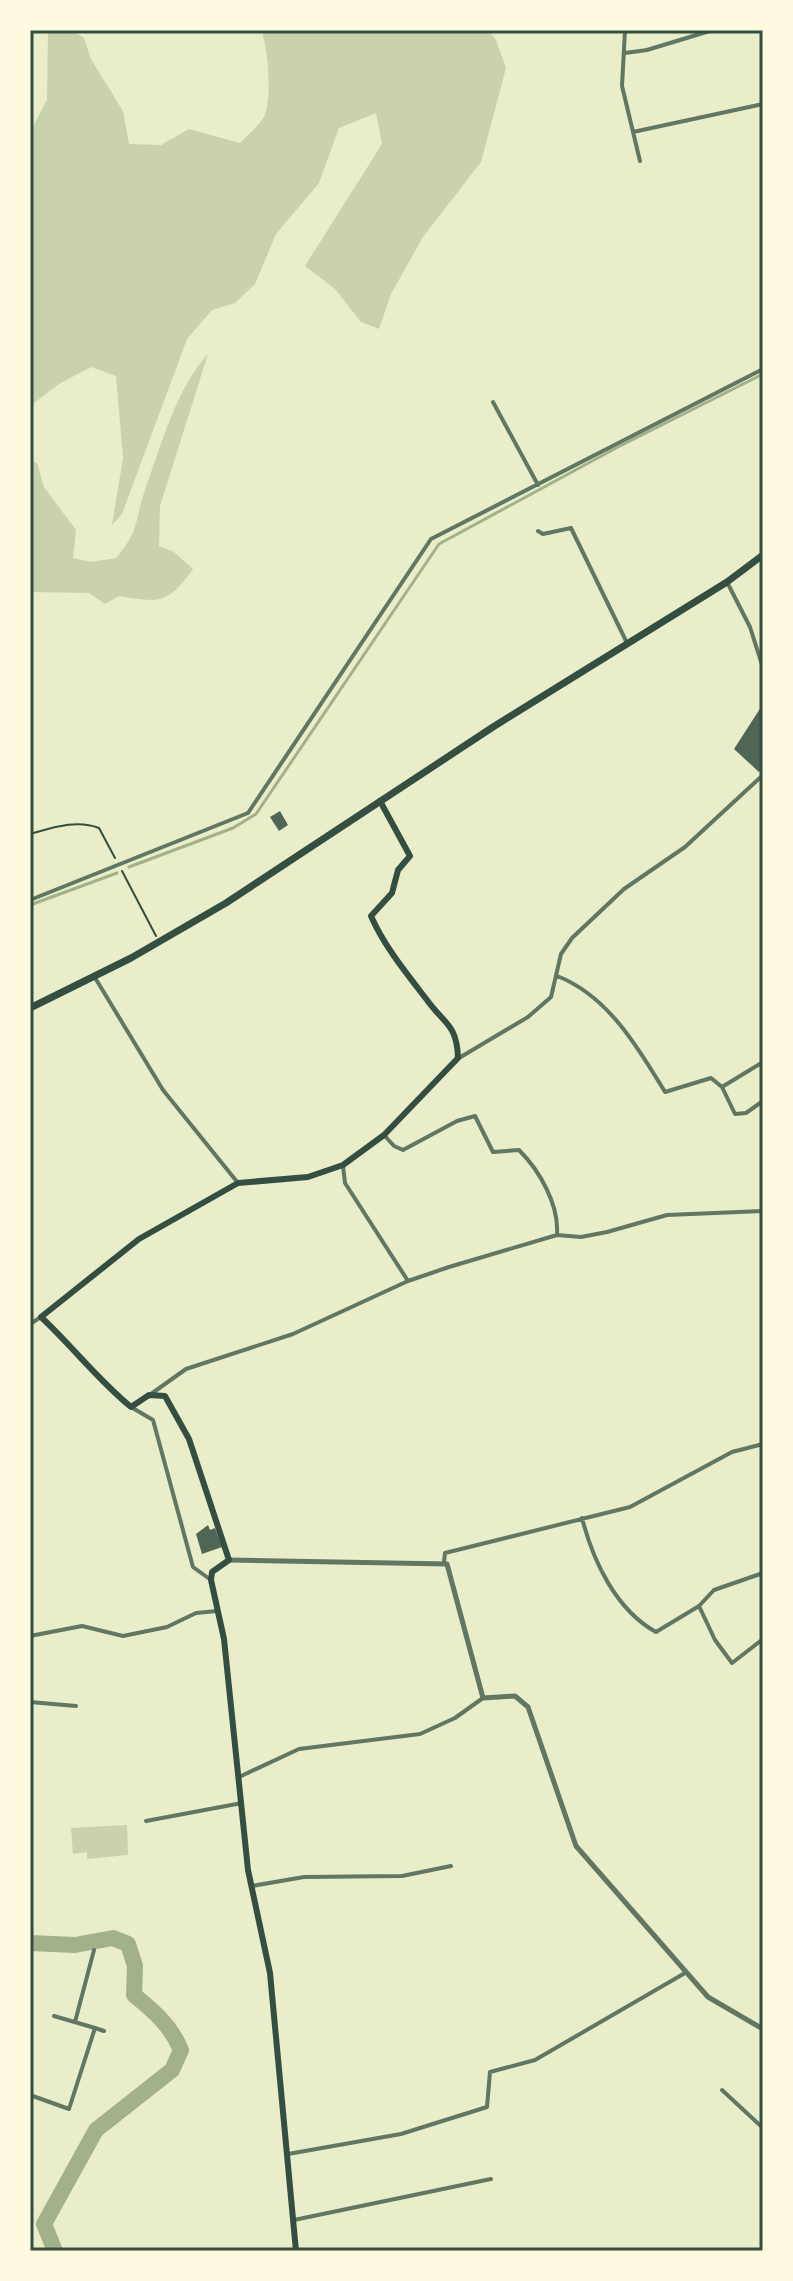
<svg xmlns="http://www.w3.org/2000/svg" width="793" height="2281" viewBox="0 0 793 2281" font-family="'Nunito Sans',sans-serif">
<rect width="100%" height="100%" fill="#e9edc9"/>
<path fill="#cad2ad" d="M 48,30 L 71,30 L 84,38 L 91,59 L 123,111 L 129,144 L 161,145 L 189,129 L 240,143 C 247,135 262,124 265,114 C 272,96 268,47 261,30 L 488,30 L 496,40 L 506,68 L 481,162 L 423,237 L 391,294 L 379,329 L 361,322 L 335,289 L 305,266 L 382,144 L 376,113 L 339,128 L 319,183 L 276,234 L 255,284 L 235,303 L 212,310 L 187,339 L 122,514 L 112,525 L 123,458 L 116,376 L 91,367 L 59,384 L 30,406 L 30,132 L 47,100 Z
M 208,354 L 160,506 L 159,546 L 174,552 L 193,569 C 168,604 160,603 119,596 L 105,604 L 89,593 L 30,592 L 30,460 L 37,463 L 44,487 L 76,530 L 73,558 L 91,562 L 116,558 C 140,530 134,522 145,490 C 161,445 176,389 208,354 Z
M 127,1825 L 128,1855 L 87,1859 L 87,1852 L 73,1854 L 71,1828 Z"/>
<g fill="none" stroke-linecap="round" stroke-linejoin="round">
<path stroke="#a3b18a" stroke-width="3" d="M 129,867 L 233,828 L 256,814 L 439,544 L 618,447 L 763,374
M 30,905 L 117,873"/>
<path stroke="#a3b18a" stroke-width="16" d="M 30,1943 L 75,1945 L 113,1938 L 128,1944 L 135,1966 L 134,1995 C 154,2011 171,2026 181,2050 L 172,2070 L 96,2130 L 44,2224 L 55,2251"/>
</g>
<path fill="#4f6655" d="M 763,704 L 763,768 L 759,772 L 734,749 Z
M 280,811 L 288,825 L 279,831 L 270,817 Z
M 208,1525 L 210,1530 L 215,1528 L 222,1547 L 202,1554 L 196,1534 Z"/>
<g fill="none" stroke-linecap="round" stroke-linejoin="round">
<path stroke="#344e41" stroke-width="2" d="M 30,834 C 52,828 76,819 99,828 L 115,858
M 122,871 L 156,936"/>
<path stroke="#617663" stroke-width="4" d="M 625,30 L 622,86 L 640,161
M 625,53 L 647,50 L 713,30
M 633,132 L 763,104
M 493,402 L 538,485
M 538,531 L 543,534 L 571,528 L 627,643
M 727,582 L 750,627 L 763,668
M 30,900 L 248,813 L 431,539 L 763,369
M 94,976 L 163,1090 L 238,1183
M 557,976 C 607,995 638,1047 665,1092 L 711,1078 L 722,1087 L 735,1114 L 746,1113 L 763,1101
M 459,1058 L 528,1017 L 551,997 L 561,954 L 572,938 L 624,889 L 685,847 L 763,775
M 722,1087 L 763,1062
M 384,1135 L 394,1146 L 403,1150 L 457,1121 L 475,1116 L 493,1152 L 519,1150 C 539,1170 559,1204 557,1234
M 343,1166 L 345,1183 L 408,1281
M 30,1324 L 41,1317
M 151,1394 L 186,1369 L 293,1334 L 408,1281 L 449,1267 L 557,1235 L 581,1237 L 607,1232 L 667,1215 L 763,1211
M 131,1407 L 153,1420 L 193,1567 L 211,1580
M 582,1518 C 593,1561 616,1610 656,1632 L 699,1606 L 715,1640 L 732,1663 L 763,1639
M 444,1562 L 445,1553 L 630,1507 L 732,1452 L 763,1444
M 699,1606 L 714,1590 L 763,1573
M 30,1636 L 82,1626 L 123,1636 L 167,1627 L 196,1613 L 217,1611
M 30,1702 L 76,1706
M 239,1777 L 299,1749 L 420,1734 L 455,1718 L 483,1698
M 146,1821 L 242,1803
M 252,1886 L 304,1877 L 402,1876 L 451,1866
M 54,2016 L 95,2028
M 75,2022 L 94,1950
M 722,2090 L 763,2128
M 30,2095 L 69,2109 L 95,2028 L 104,2031
M 288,2154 L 401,2134 L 487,2107 L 490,2072 L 535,2060 L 685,1973
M 294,2220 L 491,2179"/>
<path stroke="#617663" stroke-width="5" d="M 229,1560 L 447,1564 L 483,1698 L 515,1696 L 528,1707 L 576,1846 L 708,1997 L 763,2029"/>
<path stroke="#344e41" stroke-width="6" d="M 296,2251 L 270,1973 L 248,1870 L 224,1639 L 211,1580 L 212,1572 L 229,1560 L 189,1439 L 165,1396 L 149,1395 L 131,1407 C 98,1380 73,1347 41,1317 L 139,1239 L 238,1183 L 308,1177 L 343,1165 L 384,1135 L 458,1058 C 457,1024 444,1024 427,1000 C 407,974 384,946 371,916 L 392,893 L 398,870 L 410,856 L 380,801"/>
<path stroke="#344e41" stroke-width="7" d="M 30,1008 L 131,958 L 226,903 L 493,727 L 727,582 L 763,555"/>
</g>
<rect width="793" height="2281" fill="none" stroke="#fefae0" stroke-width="64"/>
<rect x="32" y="32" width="729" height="2217" fill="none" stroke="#344e41" stroke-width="3"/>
</svg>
